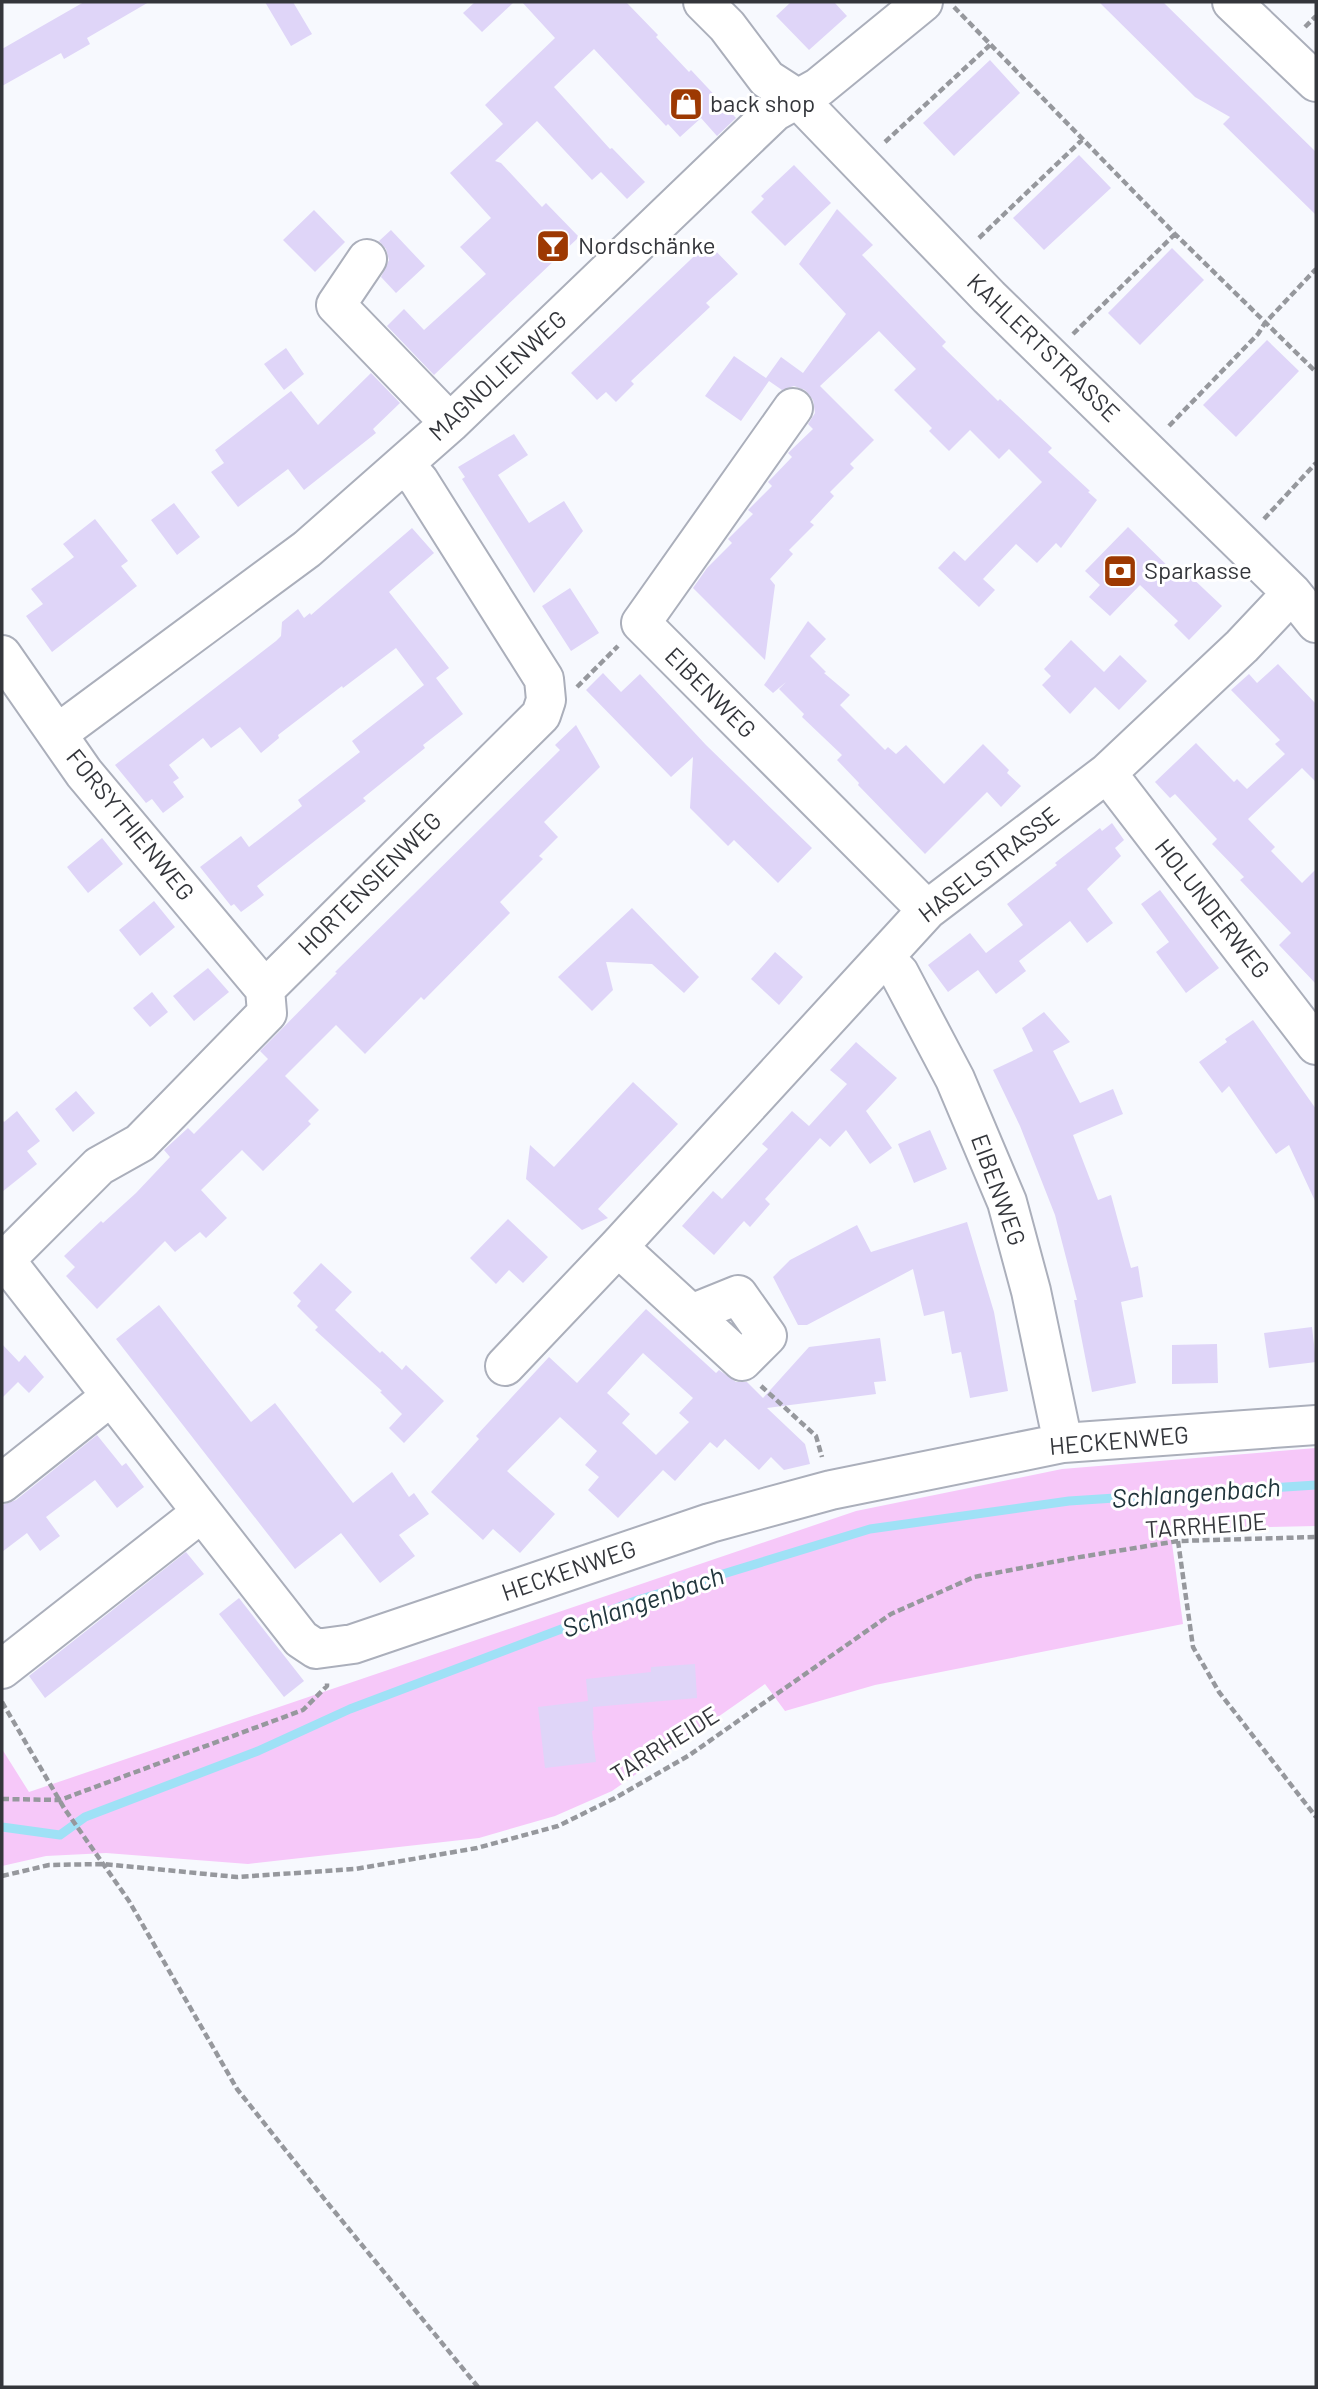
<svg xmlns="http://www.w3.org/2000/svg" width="1318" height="2389" viewBox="0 0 1318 2389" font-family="Barlow,sans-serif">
<rect width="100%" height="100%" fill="#f7f9fe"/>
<path fill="#f6c8f9" d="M 1316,1448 L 1316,1526 L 1170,1529 L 1183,1624 L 875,1685 L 785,1711 L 765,1684 L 612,1791 L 555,1816 L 479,1838 L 248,1864 L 106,1853 L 46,1856 L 2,1866 L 2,1749 L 29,1792 L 856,1511 L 1062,1469 Z"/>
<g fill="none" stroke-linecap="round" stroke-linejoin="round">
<path stroke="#9fe1f6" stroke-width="9" d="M 2,1827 L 60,1835 L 85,1817 L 258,1751 L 350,1709 L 638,1600 L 870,1529 L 1069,1501 L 1316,1485"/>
</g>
<path fill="#dfd5f8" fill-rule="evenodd" d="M 84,2 L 149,2 L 87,38 L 90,44 L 64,59 L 61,53 L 2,86 L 2,49 Z
M 265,2 L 293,2 L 312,34 L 291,46 Z
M 475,2 L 514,2 L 482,32 L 463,13 Z
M 522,2 L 626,2 L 658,35 L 656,37 L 689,72 L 691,70 L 736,118 L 717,136 L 701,118 L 680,137 L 668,124 L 666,126 L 594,49 L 554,87 L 610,149 L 612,148 L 645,182 L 627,199 L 601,172 L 592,180 L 537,121 L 495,161 L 501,163 L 542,207 L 546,203 L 579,237 L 434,375 L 387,326 L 404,309 L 424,330 L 486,274 L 460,247 L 491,218 L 450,173 L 503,124 L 485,105 L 555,38 Z
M 791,2 L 834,2 L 847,16 L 809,50 L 776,16 Z
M 1099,2 L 1163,2 L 1316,152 L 1316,215 L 1223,124 L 1230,117 L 1195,97 Z
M 990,60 L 1020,93 L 954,156 L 923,123 Z
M 1079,155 L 1111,188 L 1044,250 L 1013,218 Z
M 794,165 L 831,203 L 785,246 L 751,212 L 764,199 L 761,196 Z
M 837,209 L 873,245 L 862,255 L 946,342 L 942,346 L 998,401 L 1000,399 L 1052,448 L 1048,452 L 1090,491 L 1088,492 L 1097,500 L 1061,548 L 1056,543 L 1037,563 L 1016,544 L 983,579 L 995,590 L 979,607 L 938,568 L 954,551 L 965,561 L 1042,482 L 1009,449 L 999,459 L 970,430 L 949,451 L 929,431 L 932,428 L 894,390 L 916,369 L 879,331 L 820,386 L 874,440 L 850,464 L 854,468 L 830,492 L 834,496 L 810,522 L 814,525 L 789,550 L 793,554 L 770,579 L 775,585 L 765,660 L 693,588 L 707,568 L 732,543 L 728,539 L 753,514 L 748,510 L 772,486 L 768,482 L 792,457 L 788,453 L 813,429 L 808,424 L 815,413 L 813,400 L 805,390 L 794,386 L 782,390 L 769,381 L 741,421 L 705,396 L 734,356 L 766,378 L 781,357 L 803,373 L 846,314 L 799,264 Z
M 314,210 L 345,242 L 315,272 L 283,240 Z
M 391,230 L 425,266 L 396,293 L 381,277 L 389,260 L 386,249 L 379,241 Z
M 708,243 L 738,274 L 706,303 L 710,307 L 631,381 L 634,384 L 616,402 L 606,392 L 597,400 L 571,373 Z
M 1172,248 L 1204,280 L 1140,345 L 1108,313 Z
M 1267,340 L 1299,371 L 1236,437 L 1203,405 Z
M 286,348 L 304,374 L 284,390 L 264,364 Z
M 371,373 L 400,403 L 373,429 L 376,433 L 304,490 L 288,469 L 238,507 L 211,472 L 224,463 L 215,450 L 291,391 L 318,425 Z
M 514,434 L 528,455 L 498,475 L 529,523 L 564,501 L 583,531 L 534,593 L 462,479 L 465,477 L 458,467 Z
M 174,503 L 200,537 L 177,555 L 151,520 Z
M 95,519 L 128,561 L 121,566 L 137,586 L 52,652 L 26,616 L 43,604 L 31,589 L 74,557 L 63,544 Z
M 1128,527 L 1182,580 L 1188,574 L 1222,606 L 1189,640 L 1174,625 L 1178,621 L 1140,585 L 1110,616 L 1089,597 L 1100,585 L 1085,571 Z
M 412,528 L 434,553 L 389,592 L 449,668 L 436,678 L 463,714 L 423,745 L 425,748 L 363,798 L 366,801 L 257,886 L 264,895 L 241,912 L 234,904 L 231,906 L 200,867 L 241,836 L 249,847 L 302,806 L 298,800 L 360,752 L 352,741 L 424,685 L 396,648 L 343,688 L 342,686 L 278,735 L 279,738 L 261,753 L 240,727 L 211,748 L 203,738 L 169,765 L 179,778 L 173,782 L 184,797 L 163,813 L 152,799 L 146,803 L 115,765 L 276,641 L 281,636 L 282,622 L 298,609 L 304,618 L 310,613 L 311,615 Z
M 570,588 L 599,633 L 571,651 L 542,606 Z
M 808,621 L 826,639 L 810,656 L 826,672 L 824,673 L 850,695 L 840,705 L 885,750 L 888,747 L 896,754 L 906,745 L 944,784 L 983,744 L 1009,770 L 1007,773 L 1021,786 L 1001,807 L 987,792 L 925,854 L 858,785 L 859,783 L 837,760 L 842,755 L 802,717 L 804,714 L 779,689 L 786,682 L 773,693 L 764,685 Z
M 1071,640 L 1104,672 L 1120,655 L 1147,681 L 1119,710 L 1095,687 L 1070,714 L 1042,685 L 1051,676 L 1044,669 Z
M 1278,664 L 1316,704 L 1316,782 L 1302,768 L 1248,819 L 1275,847 L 1271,851 L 1302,883 L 1316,869 L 1316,984 L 1279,945 L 1291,933 L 1240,880 L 1244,877 L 1212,844 L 1217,839 L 1175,794 L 1170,798 L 1155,782 L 1196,743 L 1234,782 L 1237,779 L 1247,789 L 1285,754 L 1275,744 L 1280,740 L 1231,690 L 1249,674 L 1257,683 Z
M 603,673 L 621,692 L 640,674 L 706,745 L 812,848 L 778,883 L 734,840 L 728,846 L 690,808 L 693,757 L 671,777 L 586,690 Z
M 576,725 L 600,767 L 544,822 L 558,837 L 539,856 L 543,859 L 500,902 L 510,913 L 424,1000 L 421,997 L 365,1054 L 336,1025 L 285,1076 L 319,1110 L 308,1121 L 311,1124 L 263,1171 L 242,1150 L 201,1190 L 227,1218 L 206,1238 L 200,1232 L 175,1252 L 165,1241 L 97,1309 L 66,1276 L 75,1267 L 64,1256 L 101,1221 L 103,1223 L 136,1193 L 170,1157 L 164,1150 L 188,1128 L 194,1134 L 268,1059 L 260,1051 L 337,973 L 335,972 L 560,750 L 555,745 Z
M 1112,823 L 1124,840 L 1115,848 L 1121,856 L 1087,889 L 1113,923 L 1087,943 L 1070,921 L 1019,961 L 1026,971 L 996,994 L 978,970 L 948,992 L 928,965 L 970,933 L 986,953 L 1023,925 L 1007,904 L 1057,865 L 1055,863 L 1060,859 L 1100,828 L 1102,831 Z
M 102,838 L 123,864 L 88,893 L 67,867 Z
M 1160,890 L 1219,968 L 1186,993 L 1156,952 L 1169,942 L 1141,904 Z
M 154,901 L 175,927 L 140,956 L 119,930 Z
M 632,908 L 699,977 L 684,993 L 652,964 L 606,962 L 613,990 L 592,1011 L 558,977 Z
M 775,952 L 803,977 L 779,1005 L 751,979 Z
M 208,968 L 229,992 L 194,1021 L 173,996 Z
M 152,992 L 168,1012 L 150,1027 L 133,1008 Z
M 1044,1012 L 1070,1042 L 1053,1051 L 1080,1103 L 1113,1089 L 1123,1114 L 1073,1135 L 1098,1200 L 1111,1195 L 1131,1268 L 1138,1266 L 1143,1297 L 1121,1302 L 1136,1383 L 1092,1392 L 1074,1300 L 1077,1300 L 1055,1215 L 1020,1126 L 993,1070 L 1033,1051 L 1022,1028 Z
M 1253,1020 L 1316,1109 L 1316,1203 L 1289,1145 L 1276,1154 L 1229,1086 L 1222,1093 L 1199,1062 L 1227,1042 L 1225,1039 Z
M 856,1042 L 897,1078 L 866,1111 L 892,1148 L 870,1164 L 846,1130 L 830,1147 L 820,1138 L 765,1199 L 770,1204 L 750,1227 L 744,1221 L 714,1255 L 682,1226 L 713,1191 L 722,1199 L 768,1149 L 762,1144 L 792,1111 L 809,1126 L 847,1084 L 830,1070 Z
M 633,1082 L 678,1124 L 598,1209 L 608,1218 L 582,1230 L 526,1179 L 530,1145 L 554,1167 Z
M 76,1091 L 95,1113 L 73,1132 L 55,1109 Z
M 17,1111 L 40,1141 L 27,1151 L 37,1164 L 2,1192 L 2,1119 L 4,1122 Z
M 930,1130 L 947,1169 L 914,1183 L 898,1144 Z
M 508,1219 L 548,1257 L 523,1283 L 509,1270 L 496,1284 L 470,1258 Z
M 967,1222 L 994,1312 L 1008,1391 L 970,1398 L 961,1352 L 952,1354 L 944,1311 L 924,1316 L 913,1269 L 807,1325 L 798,1325 L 773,1277 L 790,1260 L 857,1225 L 871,1252 Z
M 321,1263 L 352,1292 L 335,1310 L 380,1353 L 382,1351 L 402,1370 L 406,1365 L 444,1401 L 404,1443 L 389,1428 L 402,1414 L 380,1392 L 382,1391 L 315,1330 L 318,1327 L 297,1306 L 301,1301 L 293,1293 Z
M 159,1305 L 251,1422 L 275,1403 L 353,1503 L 392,1472 L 409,1497 L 414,1493 L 429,1514 L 399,1535 L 415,1556 L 380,1583 L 341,1533 L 295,1569 L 116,1339 Z
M 646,1309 L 716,1373 L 719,1370 L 736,1382 L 747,1382 L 763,1398 L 809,1347 L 880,1338 L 886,1381 L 874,1382 L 876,1394 L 767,1408 L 805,1444 L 810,1464 L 784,1470 L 771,1457 L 759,1470 L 725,1439 L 717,1448 L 710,1442 L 675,1481 L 663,1470 L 618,1518 L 588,1490 L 599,1477 L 585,1465 L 597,1451 L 560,1417 L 507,1471 L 555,1514 L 520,1553 L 493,1529 L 483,1540 L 431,1492 L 479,1439 L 476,1436 L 549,1357 L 577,1383 ZM 643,1353 L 693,1398 L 679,1413 L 689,1422 L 656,1455 L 622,1423 L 630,1414 L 607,1393 Z
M 1312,1327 L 1316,1362 L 1269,1368 L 1264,1333 Z
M 2,1344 L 19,1362 L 25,1355 L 44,1377 L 29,1393 L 18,1382 L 2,1398 Z
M 1217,1344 L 1218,1383 L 1172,1384 L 1172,1345 Z
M 97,1435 L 122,1466 L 126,1463 L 144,1487 L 117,1508 L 95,1480 L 46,1517 L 60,1536 L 40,1551 L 27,1533 L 2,1552 L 2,1505 L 16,1500 Z
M 186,1552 L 204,1574 L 45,1698 L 29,1676 Z
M 239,1598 L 304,1681 L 284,1697 L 219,1614 Z
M 695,1664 L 697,1698 L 593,1707 L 594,1730 L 592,1731 L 596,1762 L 545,1768 L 538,1707 L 588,1701 L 586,1679 L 651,1672 L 651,1667 Z"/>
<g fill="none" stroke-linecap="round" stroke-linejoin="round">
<g stroke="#abafbb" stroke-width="42">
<path id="minor" d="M 703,2 L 727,26 L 767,79 L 798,99 L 989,297 L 1292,593 L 1316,623
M 1232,2 L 1316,82
M 367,259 L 336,305 L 450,423
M 793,408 L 641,623 L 927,910
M 2,655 L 84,773 L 265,989
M 57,734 L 307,549 L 450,423 L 774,112 L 819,87 L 923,2
M 1107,773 L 1316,1045
M 884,958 L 899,973 L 955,1079 L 1007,1202 L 1031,1291 L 1063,1443
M 618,1247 L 691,1314 L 738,1295 L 767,1336 L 742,1361 L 691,1314
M 2,1256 L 301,1639 L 316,1649 L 353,1644 L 710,1523 L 831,1490 L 1063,1443 L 1316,1425
M 2,1263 L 99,1166 L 140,1143 L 267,1013 L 265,989 L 541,715 L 546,700 L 544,679 L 419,481 L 404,464
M 505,1366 L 618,1247 L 927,910 L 1107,773 L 1242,646 L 1292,593
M 2,1483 L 110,1397
M 2,1669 L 201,1513"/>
</g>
<path stroke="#96989d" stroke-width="4.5" stroke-dasharray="7 3.5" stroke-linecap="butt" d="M 954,7 L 1175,234 L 1316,372
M 1305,27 L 1316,16
M 885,142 L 990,45
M 979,238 L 1082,140
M 1073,334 L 1175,234
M 1169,426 L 1258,334 L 1265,323 L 1316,269
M 1264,519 L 1316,463
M 577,687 L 618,646
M 761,1386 L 816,1436 L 822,1457
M 1178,1541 L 1193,1647 L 1219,1692 L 1316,1817
M 2,1702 L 64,1808 L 129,1901 L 237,2089 L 330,2206 L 478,2387
M 2,1799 L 60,1800 L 303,1710 L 327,1686 L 327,1681
M 2,1876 L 49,1865 L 103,1864 L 237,1877 L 355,1869 L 477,1848 L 558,1826 L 615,1798 L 688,1756 L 891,1614 L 974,1577 L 1074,1558 L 1178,1541 L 1316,1537"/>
<use href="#minor" stroke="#fff" stroke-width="38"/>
</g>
<defs>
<g id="shop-square" transform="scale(1.75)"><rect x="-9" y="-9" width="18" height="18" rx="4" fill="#9d3902" stroke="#fff"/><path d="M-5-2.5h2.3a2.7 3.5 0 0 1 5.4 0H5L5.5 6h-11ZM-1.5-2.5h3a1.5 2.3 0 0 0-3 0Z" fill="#fff"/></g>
<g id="bar-square" transform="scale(1.75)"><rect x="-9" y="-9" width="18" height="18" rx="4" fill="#9d3902" stroke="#fff"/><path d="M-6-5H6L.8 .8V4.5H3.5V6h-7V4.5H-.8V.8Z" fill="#fff"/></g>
<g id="bank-square" transform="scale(1.75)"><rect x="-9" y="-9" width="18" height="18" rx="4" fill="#9d3902" stroke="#fff"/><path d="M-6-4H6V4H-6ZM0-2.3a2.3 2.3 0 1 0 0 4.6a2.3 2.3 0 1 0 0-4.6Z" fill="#fff"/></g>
</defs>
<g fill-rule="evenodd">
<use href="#shop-square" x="686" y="104"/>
<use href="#bar-square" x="553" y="246"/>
<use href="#bank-square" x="1120" y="571"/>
</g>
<g text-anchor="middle" stroke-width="6" stroke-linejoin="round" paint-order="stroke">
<g font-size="24" fill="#34363b" stroke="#fff" text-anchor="start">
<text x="710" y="112">back shop</text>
<text x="578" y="254">Nordschänke</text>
<text x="1144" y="579">Sparkasse</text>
</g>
<g font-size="24" fill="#34363b" stroke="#fff">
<text transform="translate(1043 348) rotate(44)" y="8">KAHLERTSTRASSE</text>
<text transform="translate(498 376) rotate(-43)" y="8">MAGNOLIENWEG</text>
<text transform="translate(710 693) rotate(45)" y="8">EIBENWEG</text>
<text transform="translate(130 825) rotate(51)" y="8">FORSYTHIENWEG</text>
<text transform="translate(989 865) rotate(-38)" y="8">HASELSTRASSE</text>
<text transform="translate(370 884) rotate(-45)" y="8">HORTENSIENWEG</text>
<text transform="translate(1212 909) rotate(52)" y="8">HOLUNDERWEG</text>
<text transform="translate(998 1190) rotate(70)" y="8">EIBENWEG</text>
<text transform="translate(1119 1441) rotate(-5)" y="8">HECKENWEG</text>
<text transform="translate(1206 1526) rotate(-4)" y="8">TARRHEIDE</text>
<text transform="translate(569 1571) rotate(-19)" y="8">HECKENWEG</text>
<text transform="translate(665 1745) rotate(-32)" y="8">TARRHEIDE</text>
</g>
<g font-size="26" font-style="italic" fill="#21363d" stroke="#fff">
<text transform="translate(1196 1493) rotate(-4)" y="9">Schlangenbach</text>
<text transform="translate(643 1602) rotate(-19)" y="9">Schlangenbach</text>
</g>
</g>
<rect width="1318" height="2389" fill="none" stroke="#34363b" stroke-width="7"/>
</svg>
